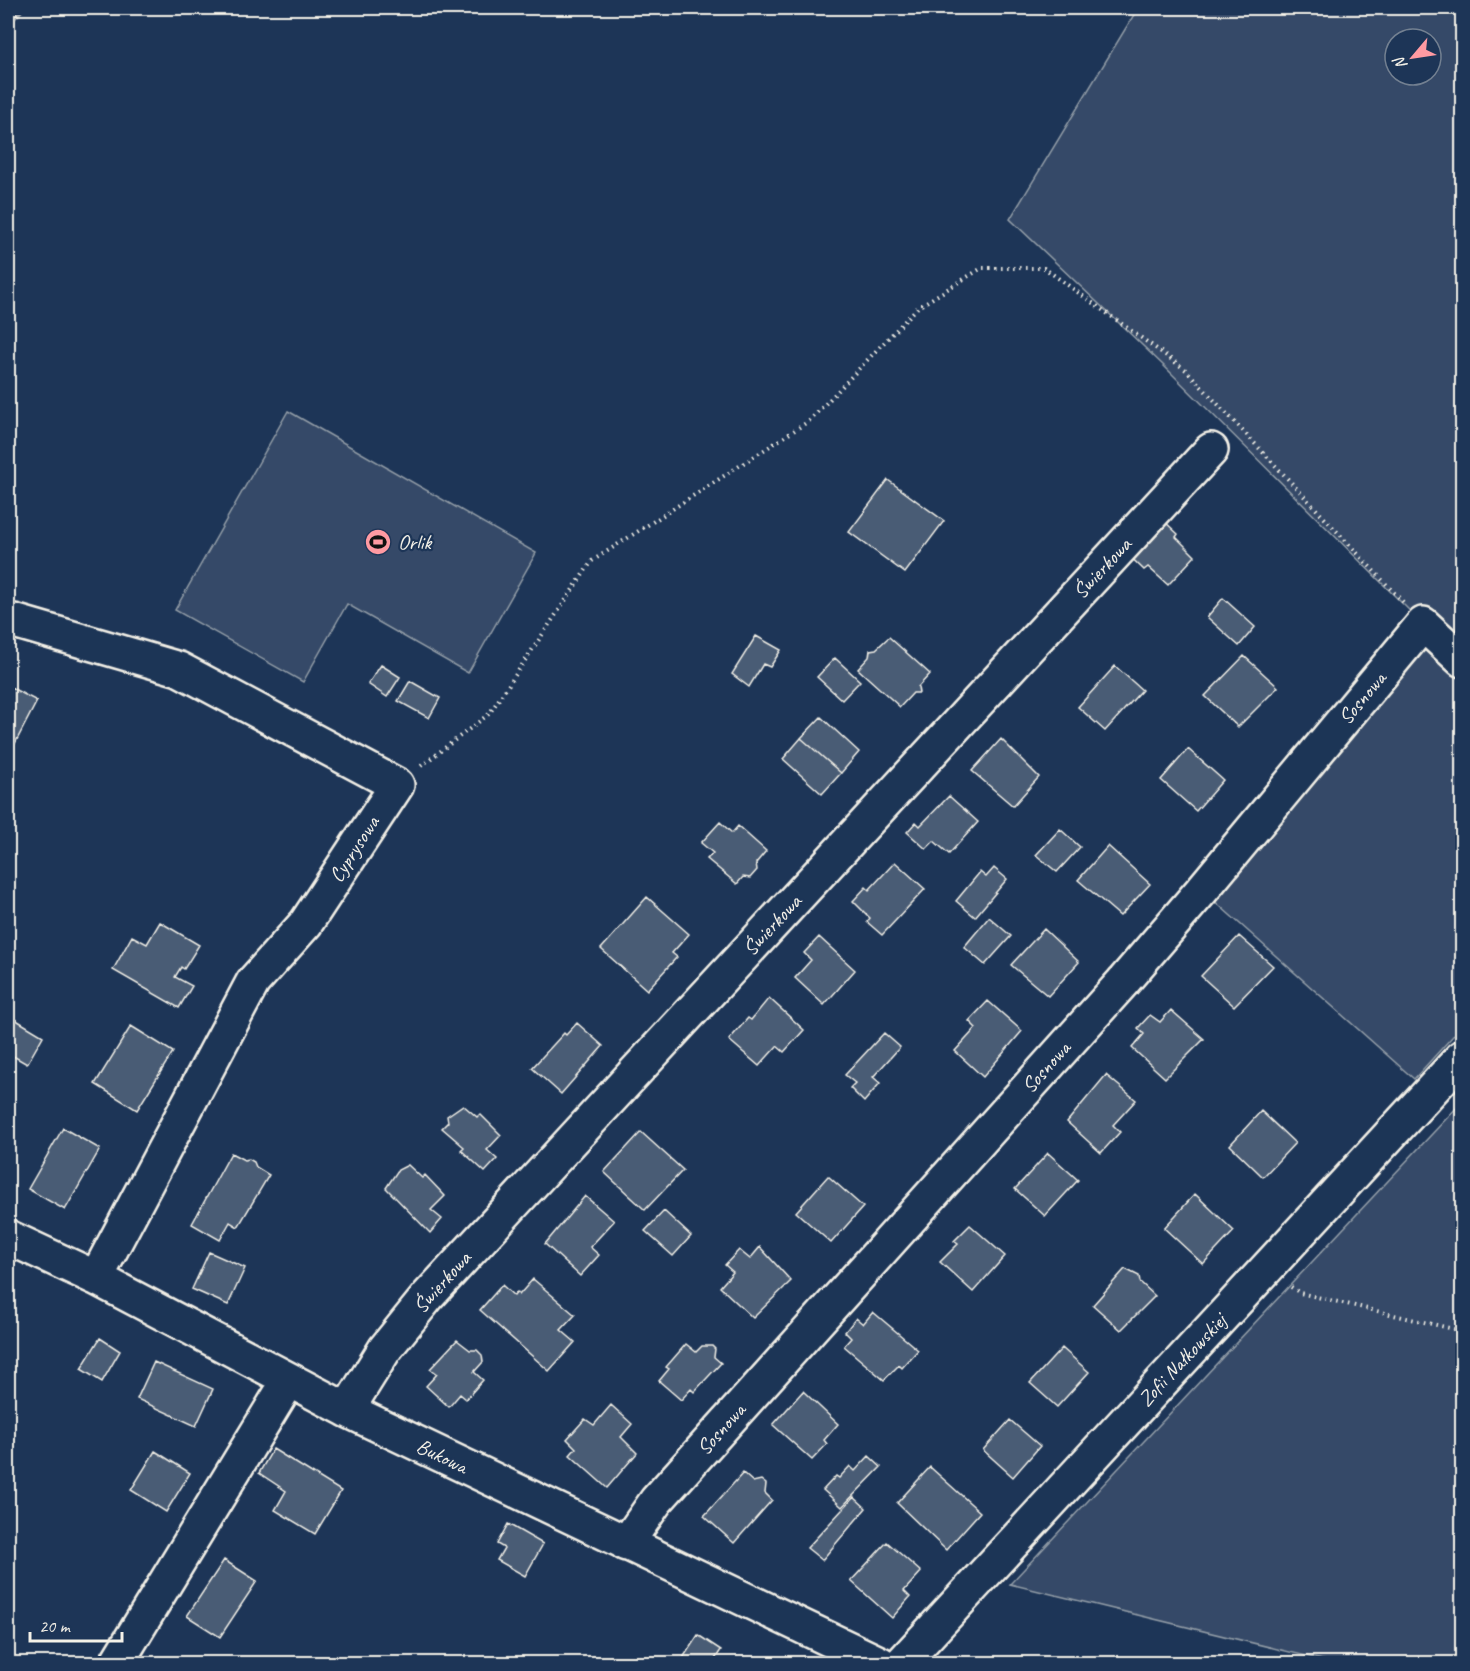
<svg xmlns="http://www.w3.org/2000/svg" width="1470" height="1671" viewBox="0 0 1470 1671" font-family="Caveat,sans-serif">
<rect width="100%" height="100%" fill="#1d3557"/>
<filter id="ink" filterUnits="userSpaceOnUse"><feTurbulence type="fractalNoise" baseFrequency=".0167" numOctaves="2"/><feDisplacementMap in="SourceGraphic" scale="12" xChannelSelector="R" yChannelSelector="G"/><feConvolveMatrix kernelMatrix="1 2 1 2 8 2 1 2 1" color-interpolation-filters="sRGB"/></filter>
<g filter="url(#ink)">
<path fill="#354a67" stroke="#949ea8" stroke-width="1.5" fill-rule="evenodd" d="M 1138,8 L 1462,8 L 1462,1026 L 1414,1079 L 1202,890 L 1423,624 L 1164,366 L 1010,219 ZM 1395,39 L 1431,39 L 1431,75 L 1395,75 Z
M 288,411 L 536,553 L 468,673 L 347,604 L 303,682 L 175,610 Z
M 1462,1102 L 1462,1663 L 1335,1663 L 1010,1584 Z"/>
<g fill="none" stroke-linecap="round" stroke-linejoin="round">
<path stroke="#9aa2ab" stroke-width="9" d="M 8,21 L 20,8"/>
</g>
<path fill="#485b74" stroke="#f4f1e8" stroke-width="1.5" d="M 888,480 L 944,521 L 905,573 L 849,532 Z
M 1147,505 L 1178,534 L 1176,537 L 1195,556 L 1168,585 L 1148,567 L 1144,570 L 1114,541 Z
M 1223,598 L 1255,627 L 1239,646 L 1207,617 Z
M 756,636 L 781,650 L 770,667 L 763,664 L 749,687 L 732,674 Z
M 889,637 L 930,674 L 918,687 L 919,693 L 913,693 L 900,707 L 858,669 L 869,657 L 870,650 L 876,649 Z
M 1244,656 L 1278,687 L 1238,727 L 1205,696 Z
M 835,658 L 860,681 L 842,700 L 817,677 Z
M 381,665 L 400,677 L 387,697 L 368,684 Z
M 1115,666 L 1142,690 L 1105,731 L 1078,707 Z
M 410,681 L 440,698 L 429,718 L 398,701 Z
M 8,686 L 37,701 L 9,755 L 8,754 Z
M 821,717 L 859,752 L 841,773 L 801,738 Z
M 801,738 L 841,773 L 822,794 L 783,759 Z
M 1001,739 L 1039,777 L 1013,806 L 972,771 Z
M 1188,749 L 1223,780 L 1196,811 L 1161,780 Z
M 949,796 L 978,822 L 949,854 L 934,841 L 926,849 L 907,832 L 916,822 L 920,826 Z
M 720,822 L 732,833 L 738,826 L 766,851 L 756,863 L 757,870 L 750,878 L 743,877 L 737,884 L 707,859 L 713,853 L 701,843 Z
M 1060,829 L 1080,847 L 1057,872 L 1036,855 Z
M 1108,846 L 1150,884 L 1120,916 L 1078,880 Z
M 895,862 L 925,889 L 882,935 L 867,922 L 870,918 L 853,901 L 866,887 L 869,890 Z
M 994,868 L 1007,879 L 975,917 L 956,901 L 980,872 L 986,877 Z
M 647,897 L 689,934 L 672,953 L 677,957 L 647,990 L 601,949 Z
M 989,917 L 1011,936 L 985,965 L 964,947 Z
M 160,922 L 199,945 L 184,969 L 181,967 L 175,977 L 192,986 L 179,1008 L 113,970 L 132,936 L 147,944 Z
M 1044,929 L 1079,962 L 1048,996 L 1011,965 Z
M 1239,936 L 1273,966 L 1234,1006 L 1201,976 Z
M 819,937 L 855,970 L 824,1005 L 795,978 L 811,960 L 804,953 Z
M 769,998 L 804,1030 L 784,1052 L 777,1046 L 759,1066 L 729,1040 L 748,1018 L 751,1020 Z
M 988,1001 L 1022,1031 L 983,1077 L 955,1051 L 976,1028 L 969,1021 Z
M 1171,1010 L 1204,1039 L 1165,1078 L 1132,1048 L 1144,1034 L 1138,1028 L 1150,1015 L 1160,1022 Z
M 8,1015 L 43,1036 L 27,1064 L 8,1053 Z
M 577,1023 L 603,1046 L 561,1094 L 532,1068 L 564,1033 L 566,1035 Z
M 131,1026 L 173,1052 L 137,1110 L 95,1084 Z
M 884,1033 L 900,1047 L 873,1077 L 880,1083 L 864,1102 L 850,1088 L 855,1083 L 845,1075 Z
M 1106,1075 L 1136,1100 L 1113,1125 L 1120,1132 L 1101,1153 L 1067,1122 Z
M 463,1105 L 477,1117 L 480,1114 L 501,1135 L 487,1150 L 497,1159 L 485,1172 L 461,1150 L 464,1147 L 442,1128 L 448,1122 L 447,1116 Z
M 1261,1111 L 1295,1143 L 1263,1177 L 1230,1145 Z
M 63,1128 L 100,1149 L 65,1210 L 28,1189 Z
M 641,1132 L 683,1170 L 645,1210 L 604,1172 Z
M 231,1153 L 244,1160 L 249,1159 L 254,1162 L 256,1167 L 269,1175 L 238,1227 L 230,1222 L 220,1240 L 192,1224 Z
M 1048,1153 L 1078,1180 L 1045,1216 L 1015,1189 Z
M 408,1165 L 422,1178 L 425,1175 L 445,1196 L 431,1210 L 442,1219 L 430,1233 L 386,1188 L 398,1170 Z
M 828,1176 L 863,1207 L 831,1243 L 796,1212 Z
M 1195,1194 L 1234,1231 L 1203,1264 L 1164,1228 Z
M 585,1196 L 614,1221 L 590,1247 L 599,1255 L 580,1276 L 545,1244 Z
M 664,1211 L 691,1236 L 673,1256 L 645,1231 Z
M 970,1225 L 1005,1256 L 973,1292 L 940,1262 L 958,1244 L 954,1241 Z
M 760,1247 L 791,1281 L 753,1318 L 720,1287 L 733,1272 L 725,1265 L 739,1250 L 750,1259 Z
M 209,1252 L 245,1268 L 228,1305 L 192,1289 Z
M 1125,1269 L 1139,1276 L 1140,1282 L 1155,1296 L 1121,1330 L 1093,1305 Z
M 533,1279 L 575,1315 L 561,1330 L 575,1342 L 549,1371 L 480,1310 L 502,1285 L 514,1296 L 517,1292 L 519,1295 Z
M 873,1312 L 918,1350 L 902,1368 L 899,1365 L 884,1380 L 844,1346 L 851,1338 L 845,1332 L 856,1318 L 863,1324 Z
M 100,1338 L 120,1351 L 102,1382 L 81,1369 Z
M 457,1340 L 470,1350 L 477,1350 L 482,1355 L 483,1362 L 474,1372 L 483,1380 L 466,1399 L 460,1394 L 449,1407 L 426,1386 L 437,1374 L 430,1369 Z
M 686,1344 L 696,1352 L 702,1346 L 712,1346 L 715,1349 L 714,1357 L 721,1363 L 694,1392 L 691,1389 L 681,1400 L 659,1381 L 669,1369 L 666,1367 Z
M 1062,1348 L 1089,1372 L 1057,1407 L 1030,1383 Z
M 154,1362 L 213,1389 L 196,1426 L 137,1399 Z
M 803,1391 L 838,1424 L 824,1440 L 827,1444 L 812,1460 L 773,1425 Z
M 611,1405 L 632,1424 L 621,1437 L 637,1453 L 607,1488 L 570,1455 L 576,1448 L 567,1439 L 585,1419 L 594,1425 Z
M 1010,1420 L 1040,1446 L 1013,1477 L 983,1450 Z
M 273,1449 L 341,1491 L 315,1534 L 275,1510 L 286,1491 L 259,1473 Z
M 155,1451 L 190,1473 L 166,1512 L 131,1490 Z
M 869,1456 L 881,1467 L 842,1507 L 823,1490 L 836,1476 L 839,1478 L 850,1466 L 855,1471 Z
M 930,1467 L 980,1512 L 946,1550 L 897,1503 Z
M 743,1473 L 753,1482 L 761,1480 L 766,1484 L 765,1493 L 772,1500 L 734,1543 L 704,1516 Z
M 854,1497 L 866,1508 L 822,1560 L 807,1548 Z
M 508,1524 L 543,1544 L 525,1576 L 497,1560 L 504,1548 L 497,1544 Z
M 887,1542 L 921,1572 L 904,1591 L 910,1597 L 892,1618 L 851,1581 Z
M 224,1560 L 257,1581 L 220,1637 L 187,1616 Z
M 698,1635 L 721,1650 L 712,1664 L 679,1664 Z"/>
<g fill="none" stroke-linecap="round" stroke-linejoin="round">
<g stroke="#f4f1e8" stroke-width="38">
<path id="minor" d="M 8,623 L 14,621 L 179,669 L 397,785 L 306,923 L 253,982 L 96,1278
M 8,1237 L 96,1278 L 347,1410 L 881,1664
M 347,1410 L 385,1349 L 428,1296 L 1211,450
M 626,1544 L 656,1501 L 1122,983 L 1202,890 L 1423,624 L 1462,660
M 116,1664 L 289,1380
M 901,1664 L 1462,1057"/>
</g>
<path stroke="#f4f1e8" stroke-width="4" stroke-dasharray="1.5 4.5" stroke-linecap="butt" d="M 421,766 L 489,714 L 592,561 L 809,421 L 918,307 L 982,268 L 1044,268 L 1186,370 L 1403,602
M 1291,1287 L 1300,1293 L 1462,1331"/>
<use href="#minor" stroke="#1d3557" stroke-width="33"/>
</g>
</g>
<defs>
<g id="stadium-disc" transform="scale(1.35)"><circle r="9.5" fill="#ff9aa2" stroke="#1d3557"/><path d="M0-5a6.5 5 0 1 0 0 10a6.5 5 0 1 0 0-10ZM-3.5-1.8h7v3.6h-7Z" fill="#111"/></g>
</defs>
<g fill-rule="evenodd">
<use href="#stadium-disc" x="378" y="542"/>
</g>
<g text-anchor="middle" stroke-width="4.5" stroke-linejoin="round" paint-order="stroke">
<g font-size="21" fill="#f4f1e8" stroke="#1d3557" text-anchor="start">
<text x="398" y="549">Orlik</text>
</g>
<g font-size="21" fill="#f4f1e8" stroke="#1d3557">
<text transform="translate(1102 568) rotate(-47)" y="7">Świerkowa</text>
<text transform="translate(1362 698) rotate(-50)" y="7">Sosnowa</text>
<text transform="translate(354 849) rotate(-57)" y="7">Cyprysowa</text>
<text transform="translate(772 925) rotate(-47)" y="7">Świerkowa</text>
<text transform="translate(1046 1067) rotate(-48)" y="7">Sosnowa</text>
<text transform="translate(442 1282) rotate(-48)" y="7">Świerkowa</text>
<text transform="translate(1182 1360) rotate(-47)" y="7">Zofii Nałkowskiej</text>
<text transform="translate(721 1429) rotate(-48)" y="7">Sosnowa</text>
<text transform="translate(442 1456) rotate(26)" y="7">Bukowa</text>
</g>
</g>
<rect width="1470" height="1671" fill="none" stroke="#1d3557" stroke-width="30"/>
<rect x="15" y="15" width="1440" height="1641" fill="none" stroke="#f4f1e8" stroke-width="2" filter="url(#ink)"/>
<g transform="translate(1413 57) rotate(241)"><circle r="28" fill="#1d3557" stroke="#738091" stroke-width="1.5"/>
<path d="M0-4.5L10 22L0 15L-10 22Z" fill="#ff9aa2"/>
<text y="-9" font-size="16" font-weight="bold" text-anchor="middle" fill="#f4f1e8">N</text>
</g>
<path d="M30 1632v9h92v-9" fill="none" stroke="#f4f1e8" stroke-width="3"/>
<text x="39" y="1632" font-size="18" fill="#f4f1e8" stroke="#1d3557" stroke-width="4.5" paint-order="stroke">20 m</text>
</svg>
